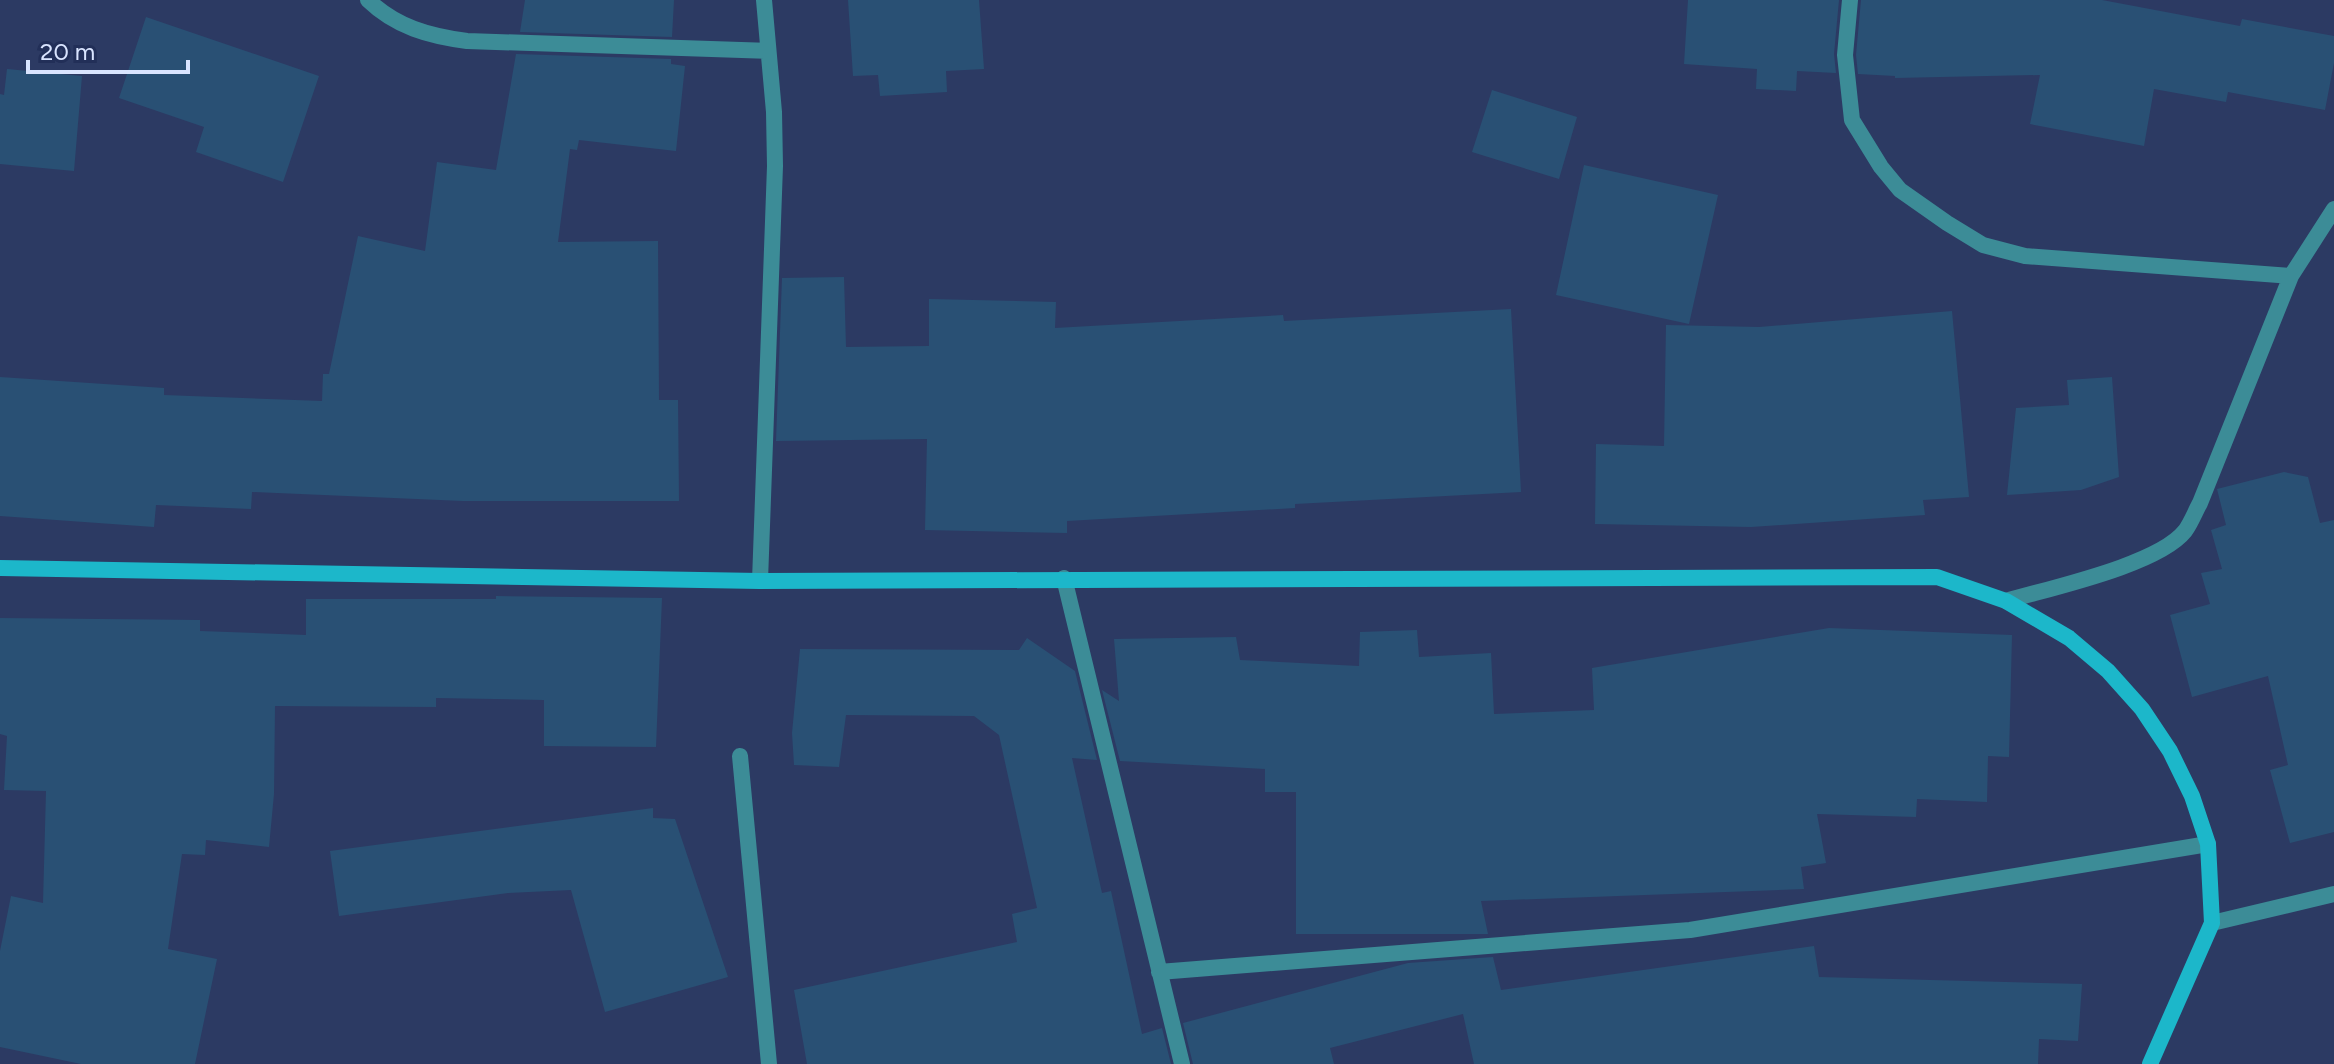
<svg xmlns="http://www.w3.org/2000/svg" width="2334" height="1064" viewBox="0 0 2334 1064" font-family="Figtree,sans-serif">
<rect width="100%" height="100%" fill="#2c3a63"/>
<path fill="#295074" d="M 525,0 L 674,0 L 672,37 L 520,32 Z
M 848,0 L 979,0 L 984,69 L 946,71 L 947,92 L 880,96 L 878,75 L 853,76 Z
M 1688,0 L 1839,0 L 1834,54 L 1836,73 L 1797,71 L 1796,91 L 1756,89 L 1757,69 L 1684,64 Z
M 1861,0 L 2102,0 L 2240,26 L 2242,19 L 2334,36 L 2334,63 L 2325,110 L 2228,92 L 2226,102 L 2154,89 L 2144,146 L 2030,124 L 2040,75 L 1895,78 L 1895,76 L 1858,74 L 1856,55 Z
M 146,17 L 319,76 L 283,182 L 196,152 L 204,127 L 119,98 Z
M 516,54 L 671,59 L 671,64 L 685,66 L 676,151 L 579,140 L 577,150 L 570,149 L 558,242 L 658,241 L 659,400 L 678,400 L 679,501 L 463,501 L 252,492 L 251,509 L 156,505 L 154,527 L 0,516 L 0,377 L 164,388 L 164,395 L 322,401 L 323,374 L 329,374 L 358,236 L 425,251 L 437,162 L 496,170 Z
M 7,69 L 82,76 L 74,171 L 0,164 L 0,94 L 4,95 Z
M 1492,90 L 1577,117 L 1559,179 L 1472,152 Z
M 1584,165 L 1718,195 L 1689,324 L 1556,295 Z
M 844,277 L 846,347 L 929,346 L 929,299 L 1056,302 L 1055,328 L 1283,315 L 1284,321 L 1511,309 L 1521,492 L 1295,504 L 1295,508 L 1067,521 L 1067,533 L 925,530 L 927,439 L 776,441 L 782,278 Z
M 1952,311 L 1969,497 L 1923,500 L 1925,515 L 1751,527 L 1595,524 L 1596,444 L 1664,446 L 1666,325 L 1759,327 Z
M 2112,377 L 2119,477 L 2081,490 L 2007,495 L 2016,408 L 2069,405 L 2067,380 Z
M 2284,472 L 2308,477 L 2320,523 L 2334,520 L 2334,832 L 2290,843 L 2270,770 L 2288,765 L 2268,676 L 2192,697 L 2170,615 L 2210,604 L 2201,573 L 2222,569 L 2211,530 L 2226,525 L 2217,489 Z
M 496,596 L 662,598 L 656,747 L 544,746 L 544,700 L 436,698 L 436,707 L 275,706 L 274,794 L 269,847 L 206,840 L 205,855 L 182,854 L 168,949 L 217,959 L 195,1064 L 81,1064 L 0,1047 L 0,951 L 11,896 L 43,903 L 46,791 L 4,790 L 7,736 L 0,734 L 0,618 L 200,620 L 200,631 L 306,635 L 306,599 L 496,599 Z
M 1829,628 L 2012,635 L 2009,757 L 1988,756 L 1987,802 L 1917,799 L 1916,817 L 1817,814 L 1826,863 L 1801,867 L 1804,889 L 1481,901 L 1488,934 L 1296,934 L 1296,792 L 1265,792 L 1265,769 L 1120,761 L 1102,690 L 1119,701 L 1114,639 L 1236,637 L 1240,660 L 1359,666 L 1360,632 L 1417,630 L 1419,657 L 1491,653 L 1494,714 L 1594,710 L 1592,668 Z
M 1027,638 L 1075,671 L 1097,760 L 1072,758 L 1102,893 L 1111,891 L 1142,1034 L 1162,1028 L 1171,1064 L 807,1064 L 794,990 L 1017,942 L 1012,914 L 1037,908 L 999,735 L 974,716 L 846,715 L 839,767 L 794,765 L 792,733 L 800,649 L 1019,650 Z
M 653,808 L 653,818 L 675,819 L 728,977 L 605,1012 L 571,890 L 508,893 L 339,916 L 330,851 Z
M 1814,946 L 1819,977 L 2082,984 L 2078,1041 L 2039,1039 L 2038,1064 L 1474,1064 L 1463,1014 L 1330,1048 L 1334,1064 L 1193,1064 L 1183,1023 L 1408,963 L 1493,957 L 1501,990 Z"/>
<g fill="none" stroke-linecap="round" stroke-linejoin="round">
<path stroke="#3c8c97" stroke-width="16" d="M 368,0 C 396,27 429,36 467,41 L 768,51
M 1850,0 L 1845,55 L 1852,120 L 1881,167 L 1900,190 L 1947,223 L 1983,245 L 2025,256 L 2291,276
M 1064,578 L 1182,1064
M 760,581 L 775,166 L 774,112 L 764,0
M 2006,601 C 2050,588 2158,565 2185,531 C 2191,523 2195,512 2200,503 L 2291,276 L 2334,209
M 740,756 L 769,1064
M 2212,923 L 2334,894
M 1159,972 L 1690,930 L 2208,844"/>
<path stroke="#1cb7ca" stroke-width="16" d="M 0,568 L 760,581 L 1937,577 L 2006,601 L 2069,638 L 2108,671 L 2142,709 L 2170,751 L 2192,796 L 2208,844 L 2212,923 L 2150,1064"/>
</g>
<path d="M28 60v12h160v-12" fill="none" stroke="#d9e4fe" stroke-width="4"/>
<text x="40" y="60" font-size="24" fill="#d9e4fe" stroke="#222f58" stroke-width="6" paint-order="stroke">20 m</text>
</svg>
